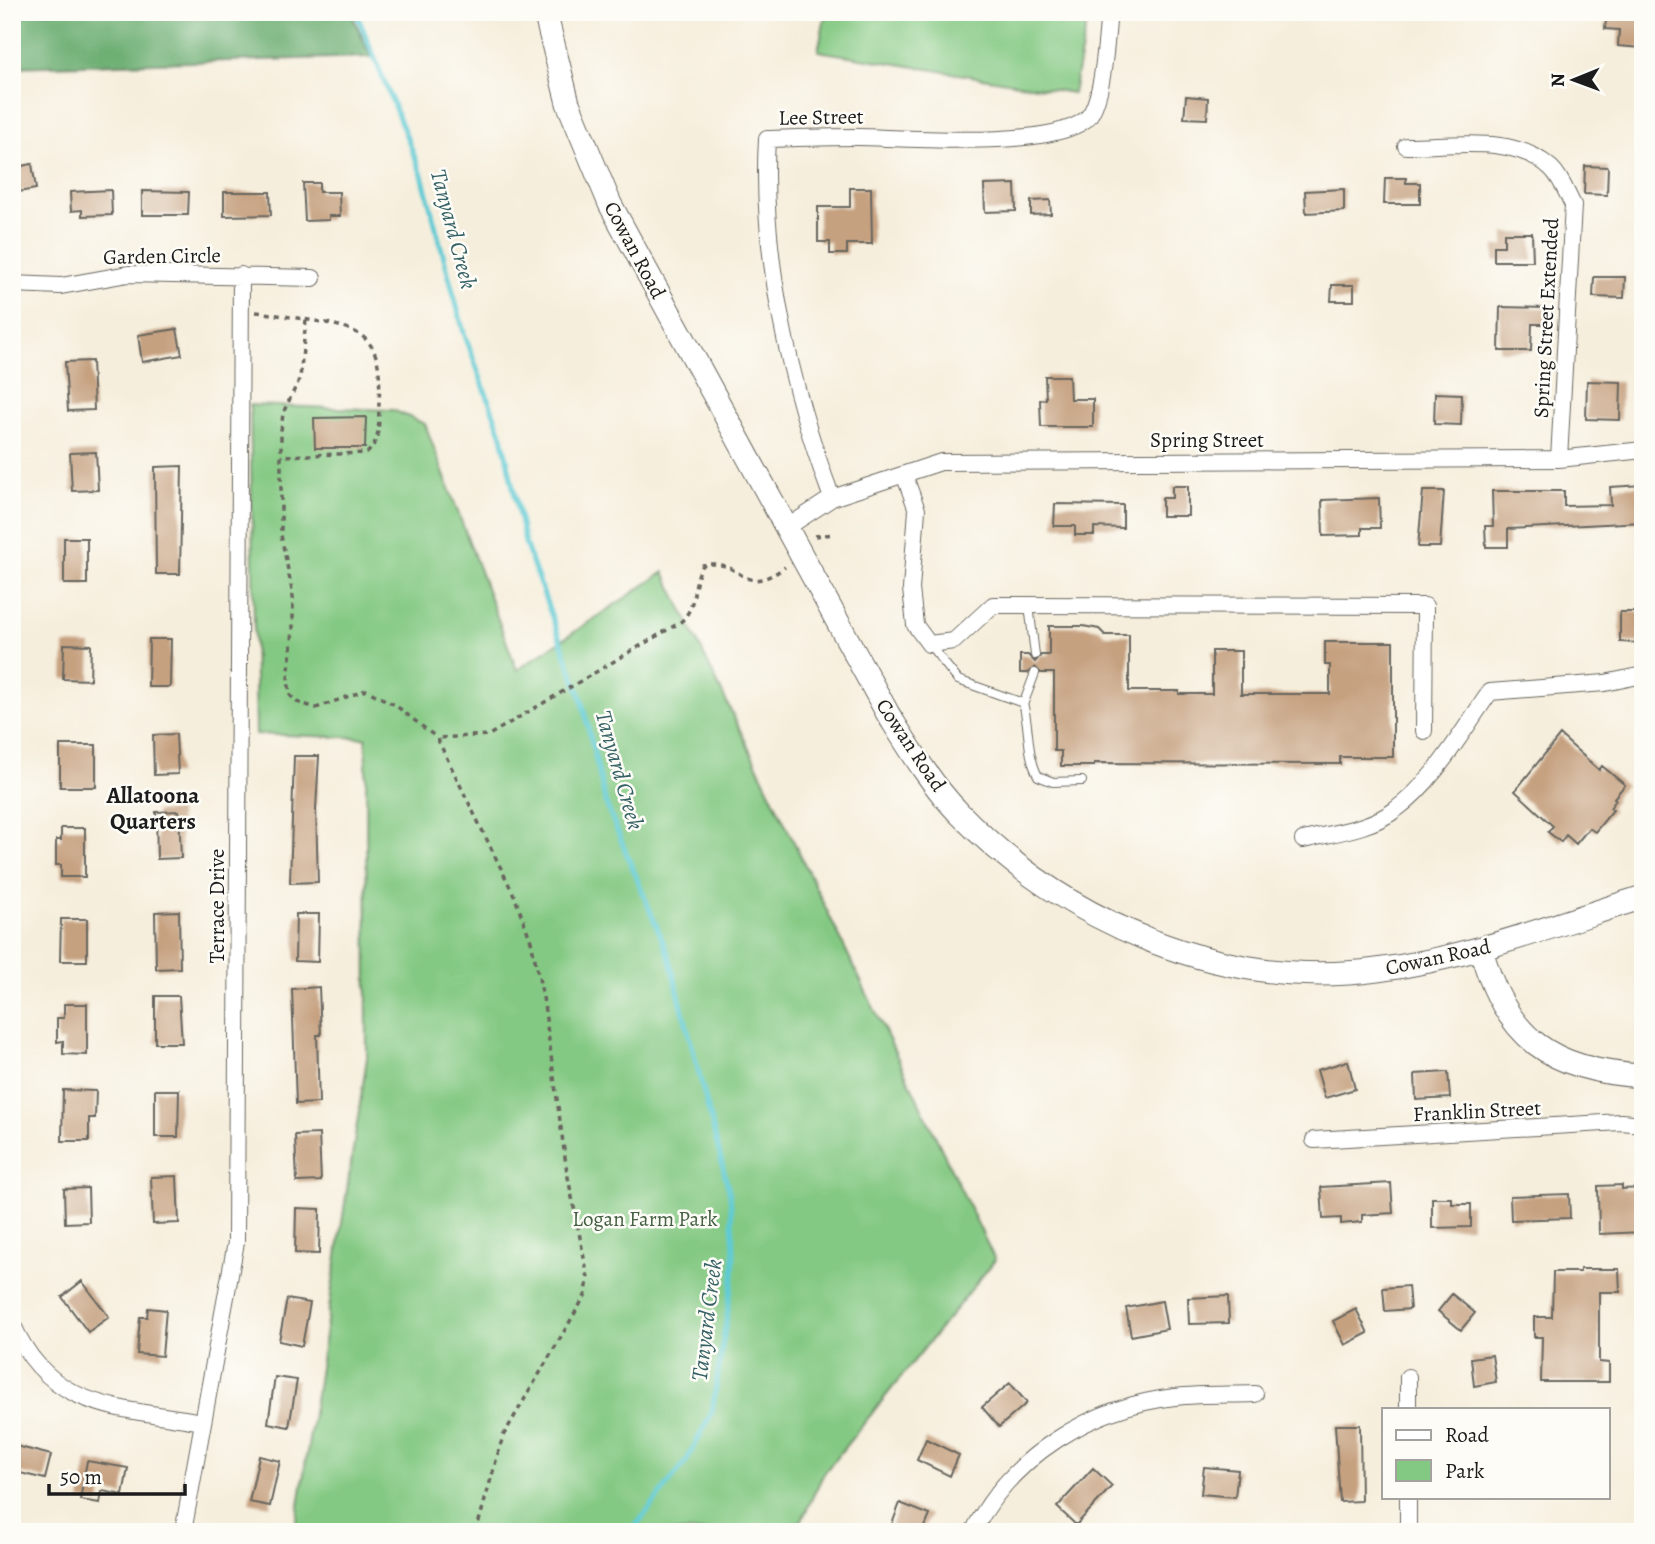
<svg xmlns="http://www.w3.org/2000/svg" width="1655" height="1544" viewBox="0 0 1655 1544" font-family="Alegreya,serif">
<rect width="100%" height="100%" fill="#fdfcf7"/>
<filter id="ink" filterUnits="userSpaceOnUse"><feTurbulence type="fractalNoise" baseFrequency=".0143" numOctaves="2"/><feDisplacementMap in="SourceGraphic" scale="14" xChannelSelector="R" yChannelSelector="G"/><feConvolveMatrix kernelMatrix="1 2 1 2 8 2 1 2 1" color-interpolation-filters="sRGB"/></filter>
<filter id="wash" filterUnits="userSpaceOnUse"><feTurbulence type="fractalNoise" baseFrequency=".00686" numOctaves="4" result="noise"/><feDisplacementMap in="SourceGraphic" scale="28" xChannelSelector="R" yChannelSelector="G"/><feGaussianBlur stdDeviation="1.57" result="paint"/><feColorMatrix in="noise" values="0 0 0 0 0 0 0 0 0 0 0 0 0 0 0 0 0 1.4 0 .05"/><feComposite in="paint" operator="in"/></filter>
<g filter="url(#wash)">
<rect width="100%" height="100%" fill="#f6eedc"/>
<path fill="#84c983" stroke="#507250" stroke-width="2" d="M 826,12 L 1089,12 L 1073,93 L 818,51 Z
M 250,405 L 393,410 L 425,424 L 517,670 L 664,572 L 995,1260 L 824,1473 L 796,1532 L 295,1532 L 367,1058 L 366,738 L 256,734 Z"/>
<path fill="#6bad71" stroke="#446446" stroke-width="2" d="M 12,12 L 351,12 L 371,57 L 12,67 Z"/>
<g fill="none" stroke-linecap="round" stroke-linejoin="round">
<path stroke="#5dcad4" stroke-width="5" d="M 356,12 L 422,175 L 464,333 L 502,436 L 525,543 L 581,697 L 606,804 L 669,956 L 730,1195 L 734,1249 L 733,1277 L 712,1412 L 687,1460 L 631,1532"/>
</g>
<g id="blocks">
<path fill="#c6a180" d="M 1607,12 L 1643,12 L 1642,48 L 1618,46 L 1619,30 L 1605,29 Z
M 1186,96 L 1208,98 L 1207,119 L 1184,118 Z
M 32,164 L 36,189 L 12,193 L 12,168 Z
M 1585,166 L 1608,167 L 1607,195 L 1584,194 Z
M 1385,178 L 1406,178 L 1406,183 L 1420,183 L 1420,204 L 1384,204 Z
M 303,183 L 319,183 L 319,192 L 339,192 L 340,216 L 329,216 L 329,220 L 305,221 Z
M 1015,184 L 1016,211 L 985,212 L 984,185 Z
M 850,188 L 871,188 L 872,244 L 847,244 L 847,254 L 830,254 L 830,242 L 818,242 L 818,207 L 850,207 Z
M 1344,189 L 1344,211 L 1306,213 L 1305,191 Z
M 111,190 L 112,215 L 82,216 L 82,210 L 71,211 L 70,192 Z
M 142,191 L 189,192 L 188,215 L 142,215 Z
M 224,192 L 270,192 L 271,215 L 224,216 Z
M 1050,200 L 1051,214 L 1031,215 L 1031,201 Z
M 1504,233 L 1532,233 L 1533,261 L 1494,261 L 1494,246 L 1504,246 Z
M 1594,277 L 1625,277 L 1624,298 L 1593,297 Z
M 1332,285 L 1354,285 L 1354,301 L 1331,301 Z
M 1500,307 L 1546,308 L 1546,324 L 1532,324 L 1531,351 L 1499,351 Z
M 177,329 L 182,355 L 142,362 L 138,335 Z
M 92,361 L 94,410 L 68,411 L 65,362 Z
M 1045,376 L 1069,376 L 1070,399 L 1093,399 L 1093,427 L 1041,427 L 1040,400 L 1046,399 Z
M 1587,381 L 1621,382 L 1620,420 L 1586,419 Z
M 1435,393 L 1462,394 L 1461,425 L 1434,424 Z
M 366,417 L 365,448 L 315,448 L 314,418 Z
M 96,452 L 98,490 L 72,491 L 70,453 Z
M 182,466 L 180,574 L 156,574 L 155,467 Z
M 1643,485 L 1643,522 L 1508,529 L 1508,547 L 1486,547 L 1485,526 L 1493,526 L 1492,491 L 1564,491 L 1564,506 L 1611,505 L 1610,487 Z
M 1172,486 L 1188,486 L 1188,516 L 1162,516 L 1162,498 L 1172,498 Z
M 1423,491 L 1444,491 L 1440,547 L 1418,547 Z
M 1379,498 L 1380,528 L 1362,528 L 1362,535 L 1323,536 L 1322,500 Z
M 1055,504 L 1123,505 L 1123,528 L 1094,527 L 1094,535 L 1075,535 L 1075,526 L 1054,526 Z
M 64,538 L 87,538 L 87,584 L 64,584 Z
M 1620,612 L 1642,612 L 1642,643 L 1620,642 Z
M 1049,626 L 1083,626 L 1099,629 L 1105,635 L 1129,635 L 1129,691 L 1179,691 L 1179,694 L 1212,694 L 1212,651 L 1241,651 L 1241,694 L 1330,694 L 1330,665 L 1325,665 L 1325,642 L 1393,642 L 1393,757 L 1340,757 L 1340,764 L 1094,763 L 1094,766 L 1061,766 L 1061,751 L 1054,751 L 1054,673 L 1041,673 L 1035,667 L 1028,673 L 1020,673 L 1020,655 L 1028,655 L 1035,662 L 1041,655 L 1049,655 Z
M 149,639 L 171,639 L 170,687 L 148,687 Z
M 64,644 L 91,645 L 90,680 L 63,679 Z
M 176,734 L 178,774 L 154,775 L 153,735 Z
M 1560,735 L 1599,770 L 1602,766 L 1625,785 L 1614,798 L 1616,800 L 1610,808 L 1613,810 L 1595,832 L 1589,828 L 1576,844 L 1566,835 L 1561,842 L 1548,832 L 1553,826 L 1515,791 Z
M 60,745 L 96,745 L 96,787 L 60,787 Z
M 294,756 L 319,756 L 316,809 L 318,882 L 290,883 Z
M 179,811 L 181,858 L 157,859 L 156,812 Z
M 61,828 L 85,828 L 85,877 L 61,877 L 61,865 L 56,865 L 56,840 L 61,840 Z
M 179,911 L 180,968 L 156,969 L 155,912 Z
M 296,914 L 319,914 L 318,962 L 295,961 Z
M 61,919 L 87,919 L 87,961 L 60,961 Z
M 319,987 L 321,1035 L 317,1035 L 319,1103 L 296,1104 L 292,989 Z
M 155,996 L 179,996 L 182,1043 L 155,1043 Z
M 64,1004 L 87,1004 L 87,1055 L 63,1054 L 63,1041 L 57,1042 L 57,1018 L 64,1018 Z
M 1348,1061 L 1355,1089 L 1325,1098 L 1317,1070 Z
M 1448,1072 L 1450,1098 L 1416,1100 L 1415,1074 Z
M 63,1090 L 96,1091 L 95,1118 L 89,1118 L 89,1141 L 62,1141 Z
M 155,1090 L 179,1090 L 178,1137 L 155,1137 Z
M 319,1134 L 321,1181 L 297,1182 L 295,1135 Z
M 177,1176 L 179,1223 L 153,1224 L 151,1177 Z
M 1391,1183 L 1393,1213 L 1362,1215 L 1362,1222 L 1341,1224 L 1341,1218 L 1323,1219 L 1321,1187 Z
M 1622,1185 L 1622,1189 L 1643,1188 L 1643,1232 L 1599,1234 L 1598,1186 Z
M 88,1188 L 89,1222 L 65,1223 L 64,1189 Z
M 1569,1194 L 1570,1218 L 1511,1220 L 1510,1196 Z
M 1432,1198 L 1452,1198 L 1452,1204 L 1471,1204 L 1471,1227 L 1432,1228 Z
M 296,1208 L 320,1209 L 319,1254 L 295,1253 Z
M 1580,1269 L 1619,1269 L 1620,1292 L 1599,1292 L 1599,1362 L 1609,1363 L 1609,1382 L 1541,1382 L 1542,1337 L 1534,1337 L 1534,1317 L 1552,1317 L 1553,1272 L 1580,1272 Z
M 82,1281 L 109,1317 L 88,1332 L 62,1297 Z
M 1408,1286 L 1410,1309 L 1385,1311 L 1383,1288 Z
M 1452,1294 L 1475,1313 L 1461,1330 L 1438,1311 Z
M 1228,1296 L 1229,1323 L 1189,1324 L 1188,1298 Z
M 287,1299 L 310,1303 L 302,1346 L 279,1341 Z
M 1162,1301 L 1167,1329 L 1131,1336 L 1126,1308 Z
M 148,1308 L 166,1310 L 162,1356 L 137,1354 L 140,1317 L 147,1317 Z
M 1356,1309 L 1368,1333 L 1345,1345 L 1333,1321 Z
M 1492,1355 L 1496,1382 L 1474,1386 L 1471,1358 Z
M 275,1377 L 297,1380 L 289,1427 L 268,1423 Z
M 1010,1383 L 1027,1403 L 999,1427 L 982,1407 Z
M 1335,1425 L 1360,1425 L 1361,1501 L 1340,1502 Z
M 926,1439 L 959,1455 L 950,1476 L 917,1460 Z
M 12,1445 L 51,1455 L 45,1479 L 12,1471 Z
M 259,1456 L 280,1461 L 270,1506 L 249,1502 Z
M 87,1461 L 128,1468 L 123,1495 L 102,1491 L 100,1503 L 80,1500 Z
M 1204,1467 L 1238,1470 L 1235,1497 L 1201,1494 Z
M 1093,1468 L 1112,1486 L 1076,1525 L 1057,1507 Z
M 900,1503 L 930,1515 L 923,1532 L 889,1532 Z"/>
</g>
</g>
<g filter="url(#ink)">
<use href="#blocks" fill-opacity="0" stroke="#68665f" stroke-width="2"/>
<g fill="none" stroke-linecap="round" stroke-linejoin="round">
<g stroke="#68665f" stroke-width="10">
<path id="lane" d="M 1029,605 L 1035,655
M 929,644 L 958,680 L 1023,703 C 1030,728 1026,753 1038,776 L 1053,782 L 1082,781
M 1023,705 L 1035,673"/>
</g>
<g stroke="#68665f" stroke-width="18">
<path id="street" d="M 1406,146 C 1454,146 1514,134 1551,168 C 1561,177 1567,194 1573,205 L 1559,459
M 12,284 L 61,286 L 128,274 L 313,278
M 904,474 L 917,510 L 911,589 L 915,625 L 929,644 L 954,641 L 993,605 L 1425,606 L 1424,731
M 832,498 C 791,389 760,255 767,139 C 798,138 828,137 858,137 C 908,138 1048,149 1085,120 C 1104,106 1106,36 1109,12
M 786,528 L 832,498 L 941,462 L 1559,459 L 1643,450
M 1303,840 C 1332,833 1370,829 1395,810 C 1435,781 1462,731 1490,692 L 1605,683 L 1643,675
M 1314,1140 L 1621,1122 L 1643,1124
M 12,1323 C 50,1412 120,1407 203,1422
M 1408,1409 L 1408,1377
M 183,1532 L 236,1242 L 241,275
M 973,1532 C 1011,1456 1092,1406 1175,1397 C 1201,1394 1229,1395 1255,1394
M 1408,1532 L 1408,1497"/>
</g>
<g stroke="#68665f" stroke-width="25">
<path id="secondary" d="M 545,12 L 568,103 L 610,204 L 888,714 C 910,749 931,784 959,813 C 1065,922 1223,991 1377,970 C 1469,958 1555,925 1643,897
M 1481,949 C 1505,1038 1551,1071 1643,1076"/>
</g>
<path stroke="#68665f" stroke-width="3.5" stroke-dasharray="5 5" stroke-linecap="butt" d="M 256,312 C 273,314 291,317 309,320 C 367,329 383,339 379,403 C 378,421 382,439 367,453 L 281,456
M 306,320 L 300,378 L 283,413 L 281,431 L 281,535 L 293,595 L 293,630 L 288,679 L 290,695 L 297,702 L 316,708 L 366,690 L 395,705 L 437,738
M 815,536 L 834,534
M 476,1532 L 503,1436 L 586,1294 L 588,1278 L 567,1172 L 543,997 L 531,941 L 514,895 L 437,738 L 489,735 L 679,623 C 698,609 691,583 703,565 C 743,557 740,600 785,567"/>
<use href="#lane" stroke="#fff" stroke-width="8"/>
<use href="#street" stroke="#fff" stroke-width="16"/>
<use href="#secondary" stroke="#fff" stroke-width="23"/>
</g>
</g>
<g text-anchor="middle" stroke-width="5" stroke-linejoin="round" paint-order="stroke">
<g font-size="21" fill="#1c1c1c" stroke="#fdfcf7">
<text transform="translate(821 117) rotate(-1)" y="7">Lee Street</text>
<text transform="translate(635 250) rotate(62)" y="7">Cowan Road</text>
<text transform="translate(162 256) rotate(-1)" y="7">Garden Circle</text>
<text transform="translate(1546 318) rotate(-87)" y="7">Spring Street Extended</text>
<text x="1207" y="447">Spring Street</text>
<text transform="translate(911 745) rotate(56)" y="7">Cowan Road</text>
<text transform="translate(217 906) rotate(-90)" y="7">Terrace Drive</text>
<text transform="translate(1438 957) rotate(-12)" y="7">Cowan Road</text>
<text transform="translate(1477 1111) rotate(-3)" y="7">Franklin Street</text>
</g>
<g font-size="21" fill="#466145" stroke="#fdfcf7">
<text x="645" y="1226">Logan Farm Park</text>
</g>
<g font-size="23" font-style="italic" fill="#366266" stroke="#fdfcf7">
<text transform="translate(454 229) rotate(75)" y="8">Tanyard Creek</text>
<text transform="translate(620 770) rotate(74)" y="8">Tanyard Creek</text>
<text transform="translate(706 1320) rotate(-83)" y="8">Tanyard Creek</text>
</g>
<g font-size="23" font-weight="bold" fill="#1c1c1c" stroke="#fdfcf7">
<text x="153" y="803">Allatoona<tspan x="153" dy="26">Quarters</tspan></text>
</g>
</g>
<rect width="1655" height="1544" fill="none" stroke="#fdfcf7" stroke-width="42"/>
<rect x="1382" y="1408" width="228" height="91" fill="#fdfcf7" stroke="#a3a29f" stroke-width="2"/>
<rect x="1396" y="1430" width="35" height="10" fill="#ffffff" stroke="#a3a29f" stroke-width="2"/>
<text x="1445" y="1442" font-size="21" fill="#1c1c1c">Road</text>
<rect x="1396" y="1460" width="35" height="21" fill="#84c983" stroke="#a3a29f" stroke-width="2"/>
<text x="1445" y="1478" font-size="21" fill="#1c1c1c">Park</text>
<g transform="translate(1574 80) rotate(269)" stroke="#fdfcf7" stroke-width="5" paint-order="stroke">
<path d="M0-5L12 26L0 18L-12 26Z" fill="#1c1c1c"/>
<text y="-10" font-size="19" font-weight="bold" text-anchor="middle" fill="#1c1c1c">N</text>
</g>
<path d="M49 1484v10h136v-10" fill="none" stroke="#1c1c1c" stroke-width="3.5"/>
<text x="60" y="1484" font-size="21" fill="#1c1c1c" stroke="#fdfcf7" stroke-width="5" paint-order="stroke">50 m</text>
</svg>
